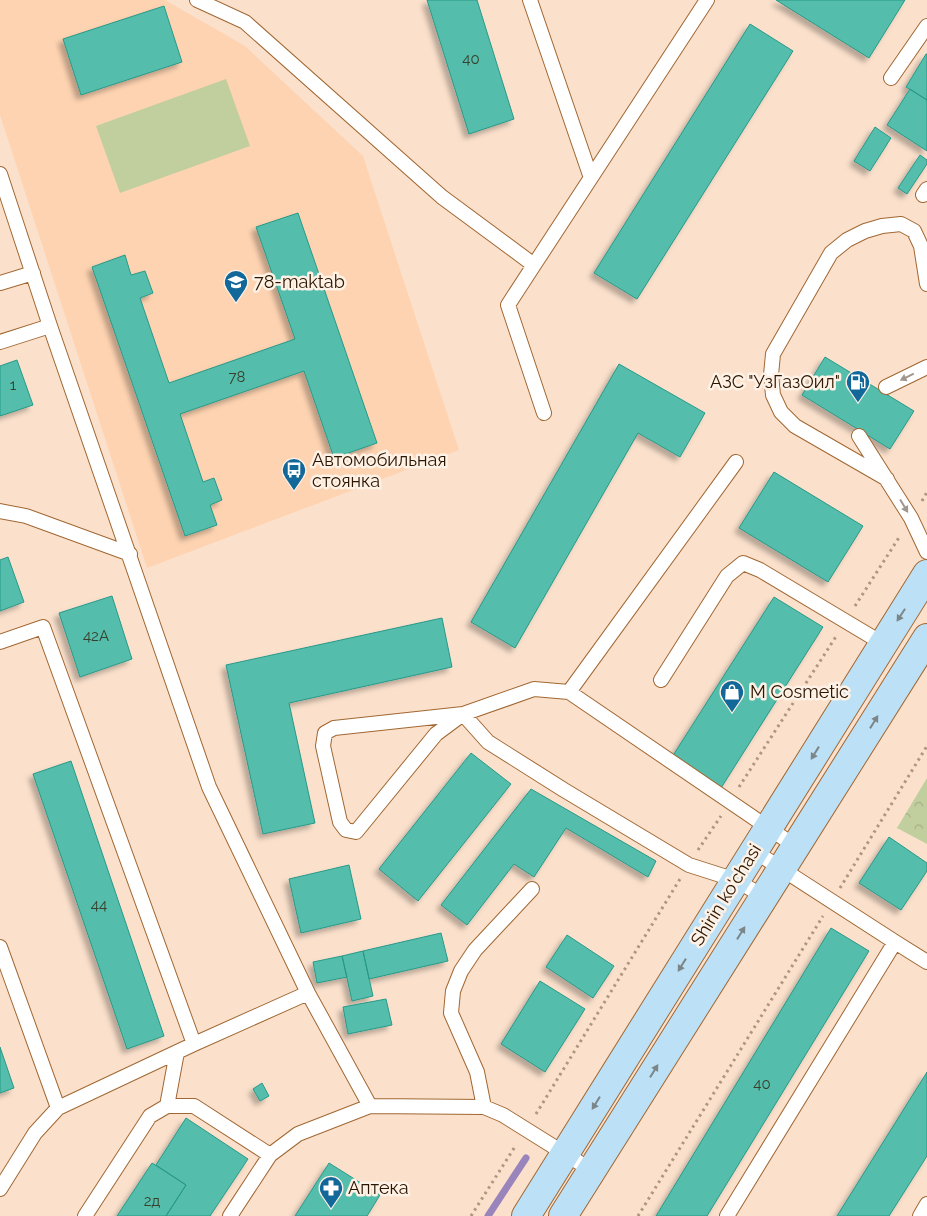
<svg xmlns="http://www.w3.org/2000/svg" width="927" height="1216" viewBox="0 0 927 1216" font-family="Raleway,sans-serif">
<defs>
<pattern id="forest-crowns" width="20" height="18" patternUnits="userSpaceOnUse" patternTransform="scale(1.25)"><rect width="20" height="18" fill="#c1ce9e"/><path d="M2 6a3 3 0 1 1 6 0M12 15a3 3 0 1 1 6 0" fill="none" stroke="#a6b086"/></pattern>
<filter id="shadow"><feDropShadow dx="-4.5" dy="4.5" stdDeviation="2.5" flood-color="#0004"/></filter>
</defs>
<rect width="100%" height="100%" fill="#fbe1cc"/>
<path fill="#fed3b1" d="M 0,0 L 165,0 L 245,46 L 363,156 L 459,450 L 147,568 L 0,115 Z"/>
<path fill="#c1ce9e" d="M 226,79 L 250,146 L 120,193 L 96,126 Z"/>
<path fill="url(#forest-crowns)" d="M 927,778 L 927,844 L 897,828 Z"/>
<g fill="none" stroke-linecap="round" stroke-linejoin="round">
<path stroke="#9984bc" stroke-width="7" d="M 488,1216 L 526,1158"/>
</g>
<path fill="#54bdab" stroke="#289989" filter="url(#shadow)" d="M 427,0 L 477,0 L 514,119 L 469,134 Z
M 776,0 L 905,0 L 869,58 Z
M 164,6 L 182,62 L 81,95 L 63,39 Z
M 750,24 L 793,51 L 637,299 L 594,273 Z
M 926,54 L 927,54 L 927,100 L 906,87 Z
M 910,89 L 927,100 L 927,151 L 887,125 Z
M 875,127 L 891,138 L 870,171 L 854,161 Z
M 920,155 L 927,160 L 927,164 L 907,194 L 898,188 Z
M 298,213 L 377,443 L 334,458 L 304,371 L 180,414 L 203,482 L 214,478 L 222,500 L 210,505 L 217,525 L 185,536 L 92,267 L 125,255 L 131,275 L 145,271 L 153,293 L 140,298 L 169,383 L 295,339 L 256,227 Z
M 825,357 L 914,411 L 890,449 L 802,395 Z
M 17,360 L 33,405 L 0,416 L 0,366 Z
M 619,364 L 705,413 L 680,457 L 638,433 L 515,648 L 471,622 Z
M 774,472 L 863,526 L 828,582 L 739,528 Z
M 8,557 L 24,602 L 0,611 L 0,560 Z
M 112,596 L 132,659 L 80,677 L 59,613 Z
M 774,597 L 823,627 L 721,788 L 672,757 Z
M 442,618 L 452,667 L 289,703 L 315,823 L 263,834 L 226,665 Z
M 471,753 L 511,784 L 418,901 L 379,869 Z
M 71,761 L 164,1036 L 127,1049 L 33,774 Z
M 531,789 L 656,861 L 648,877 L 566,828 L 534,877 L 514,864 L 467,925 L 441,905 Z
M 889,837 L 927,863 L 927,871 L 901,910 L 859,883 Z
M 349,865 L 361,919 L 301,933 L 289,879 Z
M 831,928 L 869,951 L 707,1216 L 656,1216 Z
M 441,933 L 448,961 L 369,979 L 363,951 Z
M 567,935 L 614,966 L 593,998 L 546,967 Z
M 363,951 L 373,996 L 352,1001 L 342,956 Z
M 342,956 L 347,977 L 317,983 L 313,962 Z
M 540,981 L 585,1009 L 545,1072 L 501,1044 Z
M 386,999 L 392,1025 L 348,1034 L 343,1007 Z
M 0,1047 L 14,1088 L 0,1093 Z
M 927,1072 L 927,1156 L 889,1216 L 837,1216 Z
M 262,1083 L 269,1096 L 260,1101 L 253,1089 Z
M 186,1118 L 248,1159 L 210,1216 L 166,1216 L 186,1185 L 156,1165 Z
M 152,1163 L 186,1185 L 166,1216 L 117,1216 Z
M 329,1163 L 380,1195 L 367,1216 L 295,1216 Z"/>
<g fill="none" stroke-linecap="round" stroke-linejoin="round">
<g stroke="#a16732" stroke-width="16">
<path id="lane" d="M 197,0 L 245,22 L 442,197 L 534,265 L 707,0
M 530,0 L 591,178
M 891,78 L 927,26
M 0,174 L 50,326 L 209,787 L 308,993 L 370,1106 L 484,1107 L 503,1115 L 591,1170
M 923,195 L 927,189
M 534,265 L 508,305 L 544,413
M 0,283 L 33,273
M 0,342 L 50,326
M 886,387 L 927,367
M 859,436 L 911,518 L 927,552
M 887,479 L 795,426 L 781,412 L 773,395 L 771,375 L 773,354 L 831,253 L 847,240 L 865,231 L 882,226 L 901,224 L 914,231 L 921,246 L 927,284
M 0,511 L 26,516 L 130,554
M 0,642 L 43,627 L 194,1044
M 661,680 L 727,576 L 743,563 L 760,570 L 882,643
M 569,692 L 736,462
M 764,897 L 736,880 L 689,865 L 564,790 L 488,742 L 463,714 L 334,728 L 325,733 L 323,746 L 340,822 L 346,830 L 356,832 L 436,734 L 463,714 L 534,689 L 569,692 L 795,846
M 895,942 L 927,962
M 0,947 L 58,1108
M 167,1106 L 177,1052
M 484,1107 L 477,1072 L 451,1013 L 453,991 L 461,971 L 475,950 L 532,889
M 0,1189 L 35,1133 L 58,1108 L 194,1044 L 308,993
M 85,1216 L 150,1116 L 167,1106 L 194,1106 L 270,1155
M 230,1216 L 270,1155 L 298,1134 L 370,1106
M 727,1216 L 895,942 L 754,851
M 920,1216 L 927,1204"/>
</g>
<g stroke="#a16732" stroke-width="30">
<path id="secondary" d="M 526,1216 L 927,574
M 563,1216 L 927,638"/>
</g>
<path stroke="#ae9681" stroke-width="3" stroke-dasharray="2.5 4" stroke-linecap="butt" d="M 922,501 L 927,492
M 855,606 L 900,536
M 739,787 L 837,635
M 698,850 L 721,816
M 840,888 L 927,746
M 536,1114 L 680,879
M 471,1216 L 516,1145
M 638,1216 L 823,916"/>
<use href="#lane" stroke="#fff" stroke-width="14"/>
<use href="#secondary" stroke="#bce1f7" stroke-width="28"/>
</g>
<defs><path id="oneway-solid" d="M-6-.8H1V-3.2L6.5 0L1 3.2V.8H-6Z" transform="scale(1.25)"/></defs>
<g fill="#a0968d">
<use href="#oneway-solid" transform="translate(907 377) rotate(154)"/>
<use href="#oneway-solid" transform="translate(904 506) rotate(59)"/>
</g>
<g fill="#7c8688">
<use href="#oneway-solid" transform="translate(901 615) rotate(123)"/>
<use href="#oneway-solid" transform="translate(874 722) rotate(-58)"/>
<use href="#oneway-solid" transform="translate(815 753) rotate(122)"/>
<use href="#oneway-solid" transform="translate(741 933) rotate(-58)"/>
<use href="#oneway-solid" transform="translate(682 965) rotate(122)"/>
<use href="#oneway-solid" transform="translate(654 1071) rotate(-58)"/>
<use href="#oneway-solid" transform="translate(596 1103) rotate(122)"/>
</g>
<defs>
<g id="school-pin" transform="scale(1.25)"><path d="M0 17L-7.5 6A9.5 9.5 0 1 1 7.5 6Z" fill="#126899" stroke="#fef1e6"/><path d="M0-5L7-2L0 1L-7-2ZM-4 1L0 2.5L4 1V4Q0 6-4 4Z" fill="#fff"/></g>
<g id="fuel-pin" transform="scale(1.25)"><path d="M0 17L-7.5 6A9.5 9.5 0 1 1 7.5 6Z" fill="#126899" stroke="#fef1e6"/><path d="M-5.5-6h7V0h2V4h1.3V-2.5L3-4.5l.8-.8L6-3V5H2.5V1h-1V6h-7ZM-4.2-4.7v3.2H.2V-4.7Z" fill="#fff"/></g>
<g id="bus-pin" transform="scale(1.25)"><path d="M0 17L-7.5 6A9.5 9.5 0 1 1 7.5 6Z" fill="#126899" stroke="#fef1e6"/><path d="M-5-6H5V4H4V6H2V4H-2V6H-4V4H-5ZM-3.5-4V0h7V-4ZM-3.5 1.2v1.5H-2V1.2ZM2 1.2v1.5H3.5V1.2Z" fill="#fff"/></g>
<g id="shop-pin" transform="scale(1.25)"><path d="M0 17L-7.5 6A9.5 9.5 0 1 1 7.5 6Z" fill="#126899" stroke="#fef1e6"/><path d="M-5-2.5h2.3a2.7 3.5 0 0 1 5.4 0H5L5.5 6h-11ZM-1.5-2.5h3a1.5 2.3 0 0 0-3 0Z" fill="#fff"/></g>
<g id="pharmacy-pin" transform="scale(1.25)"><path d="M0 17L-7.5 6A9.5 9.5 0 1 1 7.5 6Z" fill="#126899" stroke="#fef1e6"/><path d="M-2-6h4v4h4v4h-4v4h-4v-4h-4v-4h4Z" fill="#fff"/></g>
</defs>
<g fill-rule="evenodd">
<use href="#school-pin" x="236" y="282"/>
<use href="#fuel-pin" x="858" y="382"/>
<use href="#bus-pin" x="294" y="470"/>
<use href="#shop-pin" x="732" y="692"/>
<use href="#pharmacy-pin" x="331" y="1188"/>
</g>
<g text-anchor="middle" stroke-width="5" stroke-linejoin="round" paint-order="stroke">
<g font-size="15" fill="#37402c">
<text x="471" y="64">40</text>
<text x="237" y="382">78</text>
<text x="13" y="390">1</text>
<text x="96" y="641">42A</text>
<text x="99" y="910">44</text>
<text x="762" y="1089">40</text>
<text x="152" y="1206">2д</text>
</g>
<g font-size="18" fill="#2d1601" stroke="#fef1e6" text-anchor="start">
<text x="254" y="288">78-maktab</text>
<text x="840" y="388" text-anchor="end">АЗС "УзГазОил"</text>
<text x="312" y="466">Автомобильная<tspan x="312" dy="21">стоянка</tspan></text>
<text x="750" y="698">M Cosmetic</text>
<text x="348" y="1194">Аптека</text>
</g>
<g font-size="18" fill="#2d1601" stroke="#fef1e6">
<text transform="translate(726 895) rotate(-58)" y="6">Shirin ko'chasi</text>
</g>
</g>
</svg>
